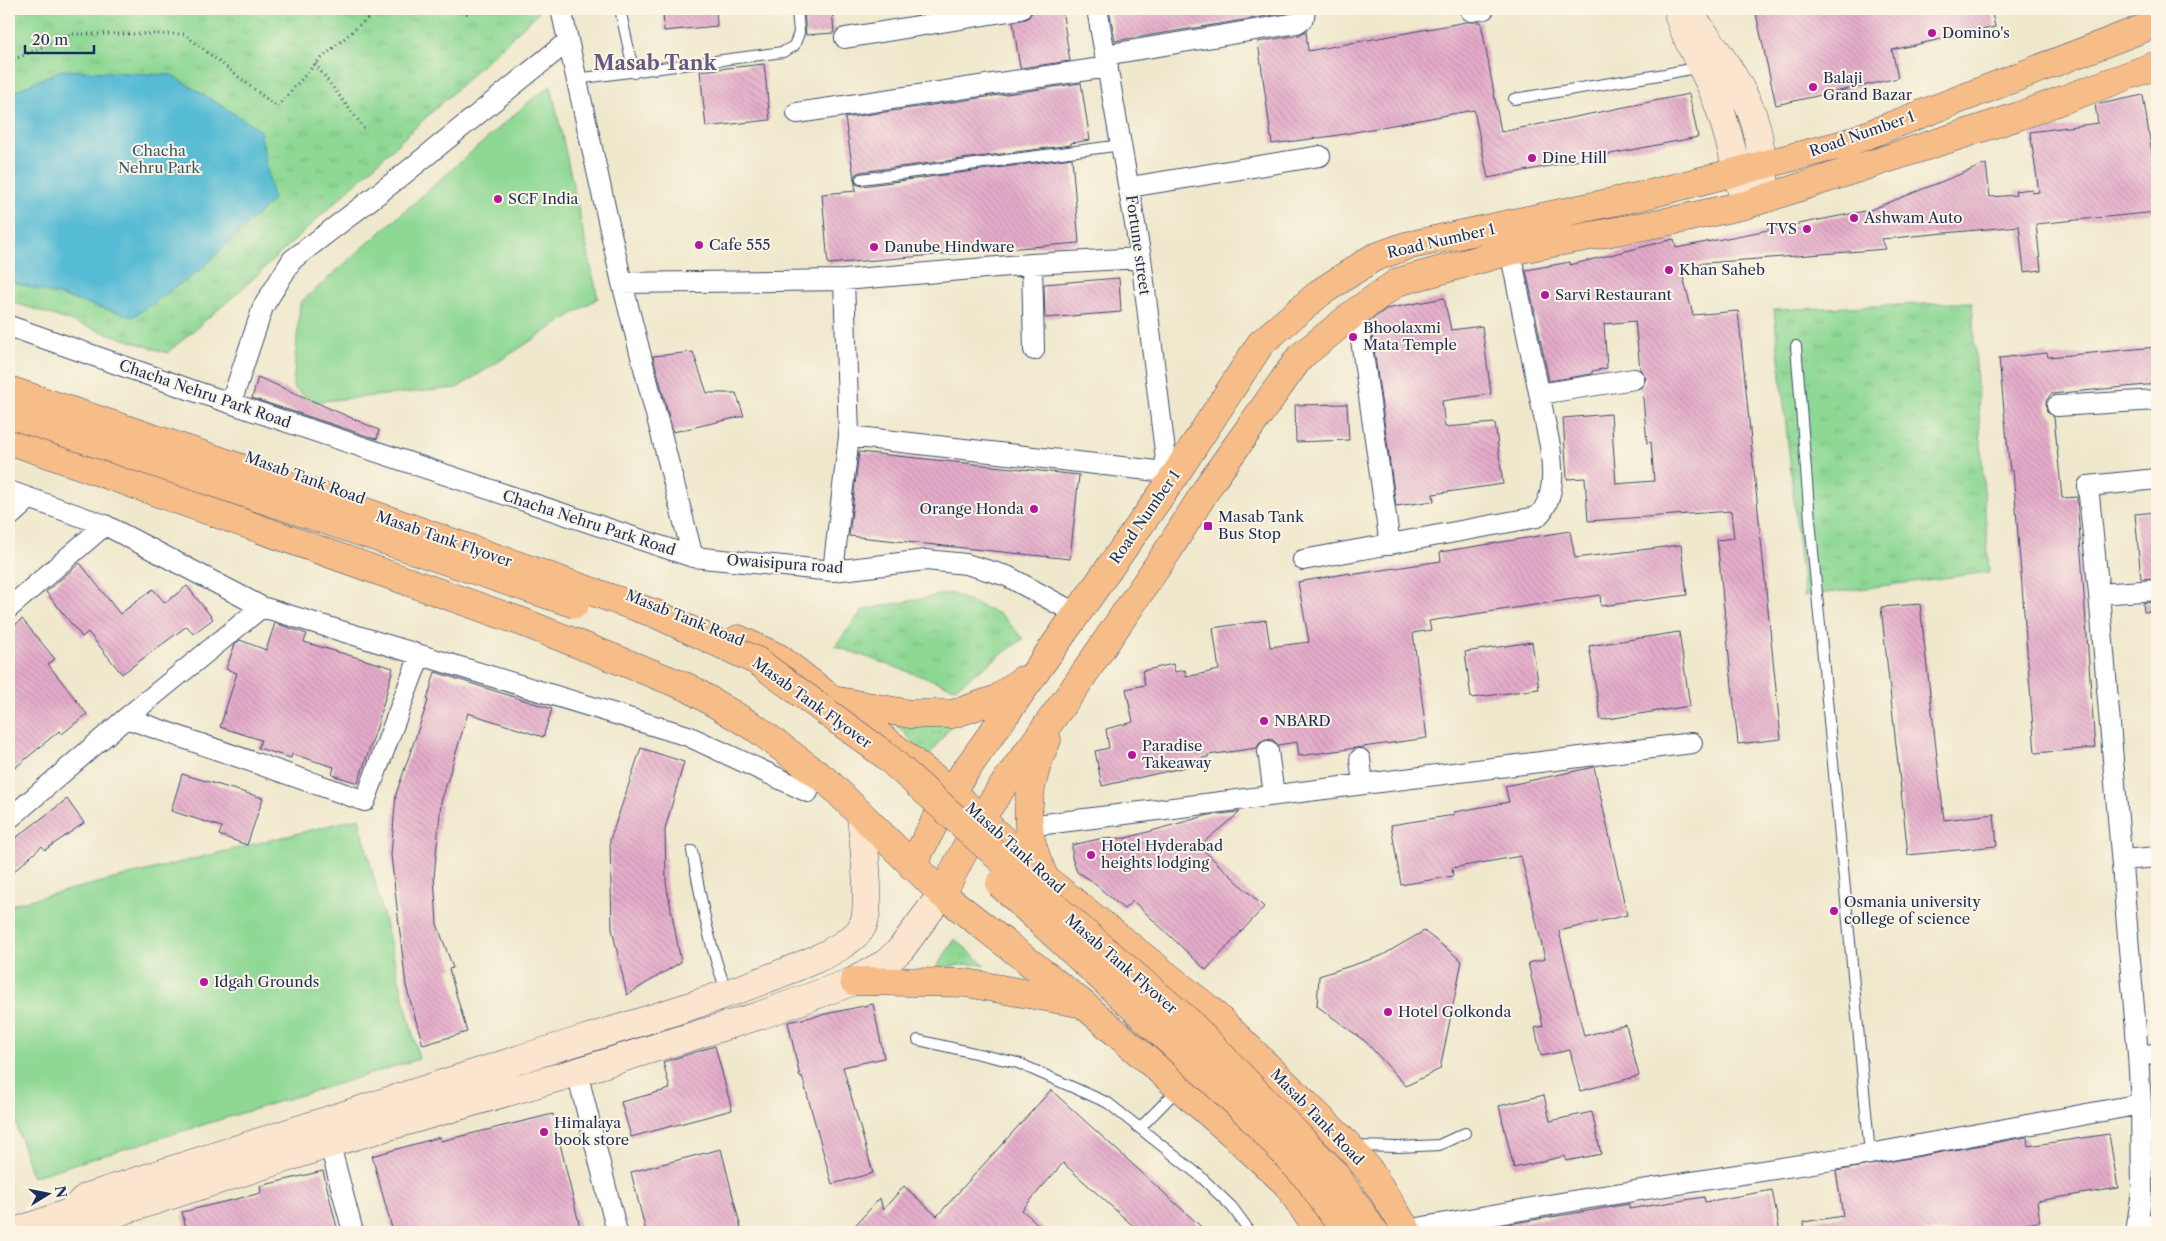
<svg xmlns="http://www.w3.org/2000/svg" width="2166" height="1241" viewBox="0 0 2166 1241" font-family="'Libre Caslon Text',serif">
<defs>
<pattern id="grass-tufts" width="24" height="20" patternUnits="userSpaceOnUse" patternTransform="scale(1.25)"><rect width="24" height="20" fill="#8ed894"/><path d="M3 7l-1-3M5 7V3M7 7l1-3M15 17l-1-3M17 17v-4M19 17l1-3" fill="none" stroke="#7aba82"/></pattern>
<pattern id="building-back-hatch" width="6" height="6" patternUnits="userSpaceOnUse" patternTransform="scale(1.25)"><rect width="6" height="6" fill="#e4abc9"/><path d="M-1 5l2 2M0 0l6 6M5-1l2 2" fill="none" stroke="#c393af"/></pattern>
</defs>
<rect width="100%" height="100%" fill="#fcf5e5"/>
<filter id="ink" filterUnits="userSpaceOnUse"><feTurbulence type="fractalNoise" baseFrequency=".02" numOctaves="2"/><feDisplacementMap in="SourceGraphic" scale="10" xChannelSelector="R" yChannelSelector="G"/><feConvolveMatrix kernelMatrix="1 2 1 2 8 2 1 2 1" color-interpolation-filters="sRGB"/></filter>
<filter id="wash" filterUnits="userSpaceOnUse"><feTurbulence type="fractalNoise" baseFrequency=".0096" numOctaves="4" result="noise"/><feDisplacementMap in="SourceGraphic" scale="20" xChannelSelector="R" yChannelSelector="G"/><feGaussianBlur stdDeviation="1.12" result="paint"/><feColorMatrix in="noise" values="0 0 0 0 0 0 0 0 0 0 0 0 0 0 0 0 0 1.4 0 .05"/><feComposite in="paint" operator="in"/></filter>
<g filter="url(#wash)">
<rect width="100%" height="100%" fill="#efe8cc"/>
<path fill="url(#grass-tufts)" stroke="#548479" d="M 9,9 L 537,9 L 538,13 L 240,291 L 167,353 L 9,301 Z
M 1972,302 L 1989,572 L 1804,596 L 1774,310 Z
M 950,593 L 1002,615 L 1023,639 L 955,688 L 835,646 L 863,610 Z
M 893,722 L 953,723 L 928,757 Z
M 955,939 L 985,965 L 969,964 L 936,968 Z"/>
<path fill="#8ed894" stroke="#548479" d="M 551,86 L 598,298 L 457,388 L 312,402 L 293,387 L 300,303 L 532,99 Z
M 359,818 L 419,1059 L 32,1177 L 9,1100 L 9,905 Z"/>
<path fill="#56bbd4" stroke="#387599" d="M 61,70 L 172,75 L 260,130 L 273,200 L 200,270 L 133,317 L 9,281 L 9,94 Z"/>
<g id="blocks">
<path fill="url(#building-back-hatch)" d="M 663,9 L 716,9 L 717,26 L 664,31 Z
M 804,9 L 832,9 L 834,33 L 806,35 Z
M 1051,9 L 1062,9 L 1070,61 L 1020,68 L 1013,22 L 1028,18 L 1032,12 Z
M 1109,9 L 1292,9 L 1292,12 L 1115,41 Z
M 1755,9 L 1991,9 L 1995,27 L 1892,50 L 1898,78 L 1776,105 Z
M 1466,22 L 1481,22 L 1501,132 L 1689,94 L 1698,137 L 1488,178 L 1474,110 L 1333,136 L 1272,144 L 1258,42 L 1299,35 L 1306,31 L 1308,51 Z
M 764,64 L 770,120 L 706,127 L 700,71 Z
M 1081,83 L 1090,140 L 1071,143 L 1071,145 L 860,172 L 856,174 L 854,179 L 856,184 L 862,186 L 1072,158 L 1079,243 L 828,264 L 822,194 L 856,191 L 845,118 Z
M 2143,95 L 2157,186 L 2157,212 L 2036,224 L 2041,270 L 2024,272 L 2019,226 L 1882,239 L 1886,249 L 1680,265 L 1693,315 L 1738,311 L 1781,739 L 1738,744 L 1717,540 L 1734,538 L 1731,511 L 1588,521 L 1585,478 L 1567,479 L 1563,418 L 1611,414 L 1616,484 L 1654,481 L 1651,442 L 1647,443 L 1642,388 L 1646,378 L 1640,369 L 1635,321 L 1604,324 L 1607,368 L 1592,371 L 1592,374 L 1549,381 L 1526,270 L 1570,262 L 1570,265 L 1674,239 L 1676,248 L 1870,210 L 1986,164 L 1990,197 L 2016,195 L 2015,191 L 2032,189 L 2032,193 L 2039,192 L 2030,132 L 2098,123 L 2095,105 Z
M 1119,278 L 1121,312 L 1045,318 L 1044,284 Z
M 1444,298 L 1451,330 L 1482,326 L 1491,394 L 1442,401 L 1445,427 L 1495,423 L 1503,484 L 1433,494 L 1434,501 L 1396,506 L 1370,321 L 1386,309 Z
M 2157,347 L 2157,384 L 2051,394 L 2046,401 L 2047,412 L 2054,417 L 2062,498 L 2077,497 L 2095,748 L 2035,753 L 2013,471 L 2010,471 L 1999,358 L 2047,353 L 2048,357 Z
M 693,352 L 707,393 L 736,393 L 744,416 L 673,432 L 653,356 Z
M 258,377 L 379,430 L 377,439 L 252,398 Z
M 1347,404 L 1349,440 L 1296,442 L 1295,405 Z
M 859,452 L 1079,475 L 1070,559 L 849,536 Z
M 2157,512 L 2157,578 L 2141,579 L 2135,514 Z
M 1570,531 L 1575,558 L 1681,545 L 1687,595 L 1601,606 L 1600,595 L 1429,621 L 1431,630 L 1413,633 L 1427,738 L 1299,756 L 1297,742 L 1278,745 L 1273,740 L 1266,739 L 1260,742 L 1257,748 L 1208,755 L 1208,757 L 1194,760 L 1195,765 L 1102,786 L 1095,751 L 1109,748 L 1106,729 L 1133,722 L 1126,689 L 1145,685 L 1142,671 L 1173,664 L 1175,672 L 1185,670 L 1186,677 L 1219,670 L 1213,628 L 1266,620 L 1270,647 L 1309,642 L 1298,582 L 1350,573 L 1350,575 L 1441,561 L 1440,552 Z
M 80,563 L 120,614 L 153,589 L 165,603 L 187,586 L 213,619 L 193,634 L 187,626 L 122,674 L 88,632 L 82,637 L 46,592 Z
M 2157,602 L 2157,611 L 2144,612 L 2143,603 Z
M 1920,604 L 1944,820 L 1994,814 L 1997,846 L 1908,855 L 1881,607 Z
M 22,619 L 55,659 L 48,664 L 87,714 L 62,734 L 59,731 L 9,773 L 9,630 Z
M 275,623 L 307,634 L 304,642 L 393,668 L 378,724 L 358,783 L 332,775 L 334,767 L 292,754 L 291,758 L 258,748 L 261,740 L 220,727 L 237,673 L 226,669 L 235,644 L 240,640 L 266,650 Z
M 1679,632 L 1690,706 L 1601,720 L 1589,646 Z
M 1532,642 L 1539,689 L 1471,698 L 1465,652 Z
M 435,672 L 552,709 L 543,737 L 468,713 L 441,802 L 434,877 L 437,924 L 453,968 L 449,969 L 467,1032 L 423,1045 L 406,986 L 391,855 L 396,794 L 428,701 L 427,700 Z
M 641,748 L 684,762 L 665,829 L 666,883 L 681,962 L 627,995 L 612,929 L 610,840 Z
M 1594,767 L 1627,915 L 1559,931 L 1584,1036 L 1626,1025 L 1639,1076 L 1580,1091 L 1570,1050 L 1541,1056 L 1535,1028 L 1543,1026 L 1528,963 L 1545,959 L 1521,856 L 1452,868 L 1453,876 L 1401,885 L 1391,825 L 1454,815 L 1454,812 L 1509,802 L 1505,786 Z
M 182,774 L 263,798 L 247,845 L 219,835 L 222,827 L 171,811 Z
M 67,799 L 84,823 L 45,850 L 42,846 L 9,876 L 9,843 Z
M 1240,812 L 1199,846 L 1264,907 L 1206,970 L 1133,901 L 1124,909 L 1089,879 L 1077,872 L 1072,858 L 1072,845 L 1099,839 L 1126,838 L 1209,815 Z
M 1424,931 L 1462,961 L 1440,1069 L 1406,1086 L 1366,1042 L 1317,1006 L 1319,976 L 1381,956 Z
M 873,1004 L 884,1058 L 843,1067 L 873,1173 L 832,1184 L 802,1076 L 800,1077 L 788,1022 Z
M 715,1046 L 732,1110 L 631,1137 L 621,1102 L 670,1089 L 663,1062 Z
M 1051,1090 L 1207,1232 L 1140,1232 L 1063,1163 L 1022,1210 L 1047,1232 L 849,1232 L 880,1198 L 883,1210 L 904,1186 L 937,1216 Z
M 1544,1095 L 1550,1121 L 1592,1112 L 1601,1154 L 1566,1161 L 1565,1156 L 1514,1168 L 1499,1106 Z
M 553,1114 L 581,1232 L 393,1232 L 372,1156 L 440,1137 L 441,1141 Z
M 2109,1134 L 2118,1188 L 2037,1201 L 2040,1222 L 1973,1232 L 1804,1232 L 1803,1222 L 1843,1216 L 1836,1171 L 2027,1137 L 2028,1146 Z
M 721,1149 L 742,1232 L 646,1232 L 631,1172 Z
M 323,1171 L 338,1232 L 187,1232 L 182,1212 L 261,1193 L 260,1186 Z
M 1772,1190 L 1780,1232 L 1480,1232 L 1480,1229 L 1629,1204 L 1629,1209 L 1704,1197 L 1705,1202 Z"/>
</g>
</g>
<g filter="url(#ink)">
<use href="#blocks" fill-opacity="0" stroke="#3b4b6e" stroke-width="1"/>
<g fill="none" stroke-linecap="round" stroke-linejoin="round">
<g stroke="#3b4b6e" stroke-width="12">
<path id="lane" d="M 620,9 L 634,73
M 576,79 L 783,52 L 794,46 L 799,33 L 797,9
M 1514,99 L 1665,74 L 1700,67
M 861,179 L 1122,145
M 1796,346 L 1810,520 L 1870,1154
M 692,851 C 701,899 709,947 727,992
M 918,1040 L 1018,1063 L 1108,1103 L 1200,1176 L 1232,1207 L 1246,1226 L 1247,1232
M 1140,1128 L 1179,1088
M 1354,1146 L 1399,1147 L 1439,1145 L 1465,1133"/>
</g>
<g stroke="#3b4b6e" stroke-width="22">
<path id="street" d="M 561,9 L 622,283 L 693,557
M 1097,9 L 1141,258 L 1169,484
M 1471,11 L 1484,9
M 845,38 L 1021,9
M 1105,55 L 1297,23 C 1303,19 1306,16 1304,9
M 797,113 L 1108,67
M 1130,187 L 1320,156
M 1032,264 L 1034,350
M 844,280 L 849,436
M 622,283 L 844,280 L 1032,264 L 1141,258
M 1357,311 L 1390,545
M 9,326 L 197,392 L 693,557 L 833,571 L 926,560 L 966,564 L 1007,576 L 1077,614
M 1540,394 L 1634,379
M 231,403 L 263,307 L 292,260 L 404,174 L 568,41
M 2057,406 L 2157,400
M 9,491 L 105,525 L 262,607 L 688,736 L 808,792
M 9,517 L 29,499
M 1303,560 L 1537,517 C 1556,499 1553,470 1550,446 L 1510,251
M 833,571 L 849,436 L 1166,472
M 2099,594 L 2157,590
M 9,608 L 105,525
M 126,718 L 365,801 L 420,655
M 1268,751 L 1274,795
M 1360,759 L 1363,784
M 9,819 L 126,718 L 262,607
M 1029,826 L 1692,743
M 2122,860 L 2157,857
M 2138,1055 L 2157,1054
M 577,1072 L 617,1232
M 326,1130 L 353,1232
M 2137,1225 L 2157,1224
M 1406,1230 L 1590,1198 L 1870,1154 L 2141,1104
M 2136,1232 L 2142,1192 L 2141,1104 L 2138,1055 L 2099,594 L 2088,486 L 2157,479"/>
</g>
<g stroke="#3b4b6e" stroke-width="29">
<path id="secondary" d="M 1685,9 C 1710,39 1746,89 1756,126 C 1762,149 1763,174 1767,198
M 1679,17 C 1687,41 1699,61 1710,84 C 1727,122 1735,164 1745,205
M 69,1213 L 91,1221 L 351,1137 L 577,1072 L 761,1015 L 854,981 L 886,963 L 901,949 L 942,894
M 15,1232 L 69,1213 L 87,1197 C 231,1151 374,1105 517,1060 C 616,1029 721,1000 816,959 C 828,954 856,939 862,927 C 873,907 863,841 861,815"/>
</g>
<g stroke="#3b4b6e" stroke-width="29">
<path id="primary" d="M 9,440 L 525,623 L 689,688 L 757,729 L 828,782 L 942,894 L 1083,1004 L 1235,1136 L 1287,1184 L 1319,1232
M 738,639 L 779,658 L 951,791 L 1043,877 L 1210,1010 L 1349,1146 L 1369,1170 L 1408,1232
M 839,701 L 910,714 L 953,714 L 997,699 L 1022,680
M 912,866 L 951,791 L 1169,484 L 1261,343 L 1321,292 L 1373,258 L 1406,246 L 1650,194 L 1844,144 L 2157,23
M 1043,874 C 1037,859 1030,843 1029,826 C 1026,798 1035,765 1047,740
M 942,894 L 981,818 L 1007,780 L 1073,690 L 1169,549 L 1211,482 L 1300,357 L 1357,311 L 1398,282 L 1510,251 L 1681,219 L 1745,205 L 2019,116 L 2157,65
M 854,981 L 967,983 L 1079,1003"/>
</g>
<path stroke="#3b4b6e" stroke-width="3" stroke-dasharray="1 4" stroke-linecap="butt" d="M 447,9 L 468,14
M 9,62 L 71,34 L 184,34 L 277,107 L 315,64 L 378,9
M 315,64 L 364,128"/>
<use href="#lane" stroke="#fff" stroke-width="10"/>
<use href="#street" stroke="#fff" stroke-width="20"/>
<use href="#secondary" stroke="#fce5cf" stroke-width="28"/>
<use href="#primary" stroke="#f7bd88" stroke-width="28"/>
<g stroke="#3b4b6e" stroke-width="29" stroke-linecap="butt">
<path id="highway-bridge" d="M 9,390 L 218,460 L 656,614 L 757,661 L 885,755 L 1035,890 L 1189,1022 L 1335,1174 L 1374,1232
M 9,414 L 575,604
M 1000,884 L 1246,1112 L 1310,1181 L 1345,1232"/>
</g>
<use href="#highway-bridge" stroke="#f7bd88" stroke-width="28"/>
</g>
</g>
<g fill="#b5179e" stroke="#fcf5e5" stroke-width="2">
<circle cx="1932" cy="33" r="5"/>
<circle cx="1813" cy="87" r="5"/>
<circle cx="1532" cy="158" r="5"/>
<circle cx="498" cy="199" r="5"/>
<circle cx="1854" cy="218" r="5"/>
<circle cx="1807" cy="229" r="5"/>
<circle cx="699" cy="245" r="5"/>
<circle cx="874" cy="247" r="5"/>
<circle cx="1669" cy="270" r="5"/>
<circle cx="1545" cy="295" r="5"/>
<circle cx="1353" cy="337" r="5"/>
<circle cx="1034" cy="509" r="5"/>
<rect x="1203" y="521" width="10" height="10" rx="2.5"/>
<circle cx="1264" cy="721" r="5"/>
<circle cx="1132" cy="755" r="5"/>
<circle cx="1091" cy="855" r="5"/>
<circle cx="1834" cy="911" r="5"/>
<circle cx="204" cy="982" r="5"/>
<circle cx="1388" cy="1012" r="5"/>
<circle cx="544" cy="1132" r="5"/>
</g>
<g text-anchor="middle" stroke-width="4" stroke-linejoin="round" paint-order="stroke">
<g font-size="15" fill="#1b2f5e" stroke="#fcf5e5" text-anchor="start">
<text x="1942" y="38">Domino's</text>
<text x="1823" y="83">Balaji<tspan x="1823" dy="17">Grand Bazar</tspan></text>
<text x="1542" y="163">Dine Hill</text>
<text x="508" y="204">SCF India</text>
<text x="1864" y="223">Ashwam Auto</text>
<text x="1797" y="234" text-anchor="end">TVS</text>
<text x="709" y="250">Cafe 555</text>
<text x="884" y="252">Danube Hindware</text>
<text x="1679" y="275">Khan Saheb</text>
<text x="1555" y="300">Sarvi Restaurant</text>
<text x="1363" y="333">Bhoolaxmi<tspan x="1363" dy="17">Mata Temple</tspan></text>
<text x="1024" y="514" text-anchor="end">Orange Honda</text>
<text x="1218" y="522">Masab Tank<tspan x="1218" dy="17">Bus Stop</tspan></text>
<text x="1274" y="726">NBARD</text>
<text x="1142" y="751">Paradise<tspan x="1142" dy="17">Takeaway</tspan></text>
<text x="1101" y="851">Hotel Hyderabad<tspan x="1101" dy="17">heights lodging</tspan></text>
<text x="1844" y="907">Osmania university<tspan x="1844" dy="17">college of science</tspan></text>
<text x="214" y="987">Idgah Grounds</text>
<text x="1398" y="1017">Hotel Golkonda</text>
<text x="554" y="1128">Himalaya<tspan x="554" dy="17">book store</tspan></text>
</g>
<g font-size="15" fill="#1b2f5e" stroke="#fcf5e5">
<text transform="translate(1862 134) rotate(-19)" y="5">Road Number 1</text>
<text transform="translate(1441 241) rotate(-13)" y="5">Road Number 1</text>
<text transform="translate(1138 245) rotate(82)" y="5">Fortune street</text>
<text transform="translate(205 394) rotate(19)" y="5">Chacha Nehru Park Road</text>
<text transform="translate(305 478) rotate(20)" y="5">Masab Tank Road</text>
<text transform="translate(1145 517) rotate(-55)" y="5">Road Number 1</text>
<text transform="translate(589 523) rotate(18)" y="5">Chacha Nehru Park Road</text>
<text transform="translate(444 539) rotate(19)" y="5">Masab Tank Flyover</text>
<text transform="translate(785 564) rotate(4)" y="5">Owaisipura road</text>
<text transform="translate(685 618) rotate(22)" y="5">Masab Tank Road</text>
<text transform="translate(812 703) rotate(36)" y="5">Masab Tank Flyover</text>
<text transform="translate(1015 848) rotate(42)" y="5">Masab Tank Road</text>
<text transform="translate(1121 964) rotate(41)" y="5">Masab Tank Flyover</text>
<text transform="translate(1317 1117) rotate(46)" y="5">Masab Tank Road</text>
</g>
<g font-size="15" fill="#38596c" stroke="#fcf5e5">
<text x="159" y="156">Chacha<tspan x="159" dy="17">Nehru Park</tspan></text>
</g>
<g font-size="20" font-weight="bold" fill="#615a83" stroke="#fcf5e5">
<text x="655" y="70">Masab Tank</text>
</g>
</g>
<rect width="2166" height="1241" fill="none" stroke="#fcf5e5" stroke-width="30"/>
<g transform="translate(48 1194) rotate(80)" stroke="#fcf5e5" stroke-width="4" paint-order="stroke">
<path d="M0-4L9 19L0 12L-9 19Z" fill="#1b2f5e"/>
<text y="-8" font-size="14" font-weight="bold" text-anchor="middle" fill="#1b2f5e">N</text>
</g>
<path d="M25 45v8h69v-8" fill="none" stroke="#1b2f5e" stroke-width="2.5"/>
<text x="32" y="45" font-size="15" fill="#1b2f5e" stroke="#fcf5e5" stroke-width="4" paint-order="stroke">20 m</text>
</svg>
